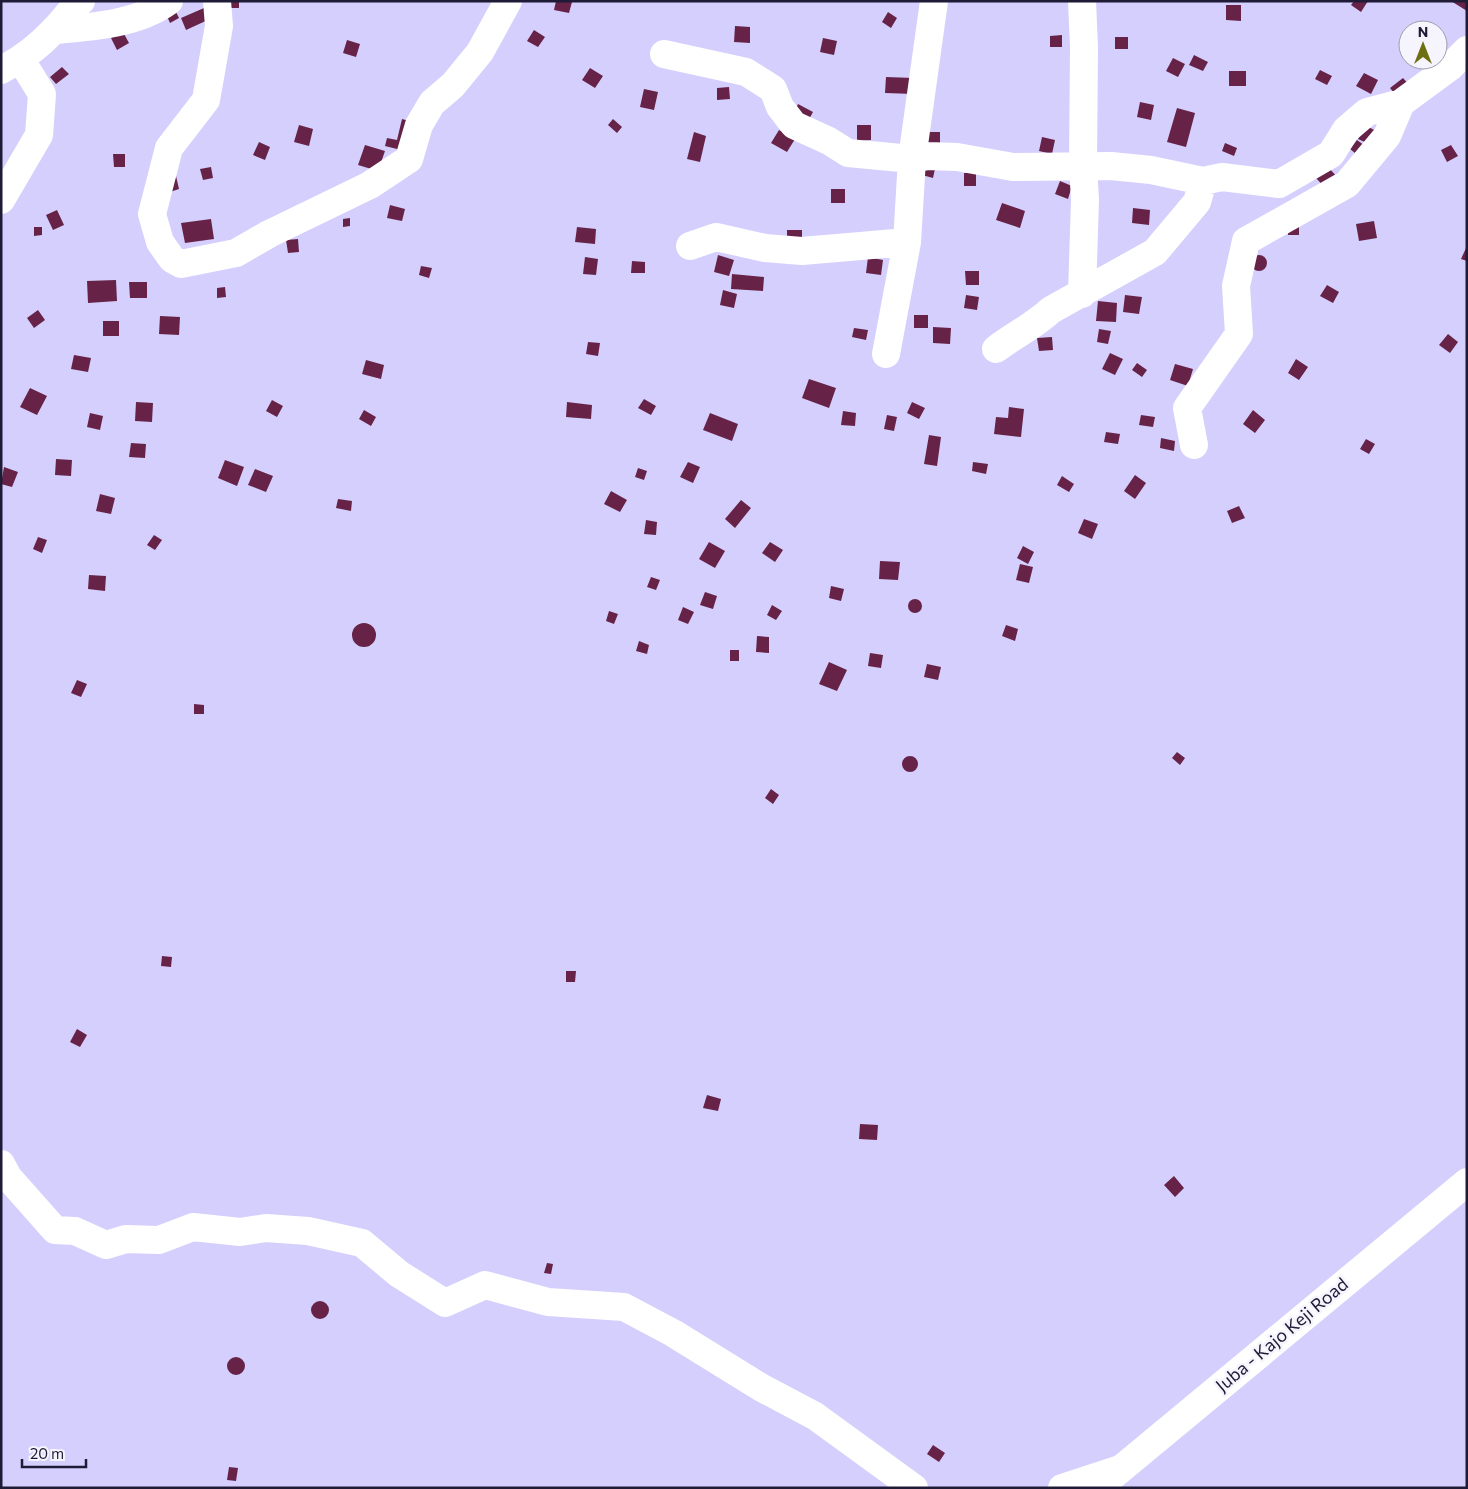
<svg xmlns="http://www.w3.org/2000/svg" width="1468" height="1489" viewBox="0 0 1468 1489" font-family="Commissioner,sans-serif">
<rect width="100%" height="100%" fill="#d5cffd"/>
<path fill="#662347" d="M 226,1 L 239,1 L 239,8 L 226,8 Z
M 556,1 L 572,2 L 569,13 L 554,10 Z
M 1354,1 L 1368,1 L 1361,12 L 1351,5 Z
M 1451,1 L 1467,1 L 1467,11 Z
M 1226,5 L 1241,5 L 1241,21 L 1226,20 Z
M 204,8 L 210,19 L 186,30 L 181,18 Z
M 175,10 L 179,18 L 170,23 L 166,14 Z
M 888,12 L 897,18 L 891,28 L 882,22 Z
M 735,26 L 750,27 L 750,43 L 734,42 Z
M 534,30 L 545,37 L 538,47 L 527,41 Z
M 123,32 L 129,43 L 117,50 L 111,38 Z
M 1062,35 L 1062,47 L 1050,47 L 1050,36 Z
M 1115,37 L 1128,37 L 1128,49 L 1115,49 Z
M 823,38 L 837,41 L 834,55 L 820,52 Z
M 347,40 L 360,44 L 356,57 L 343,53 Z
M 1194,55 L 1208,62 L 1203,71 L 1189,65 Z
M 1173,58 L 1185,64 L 1178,77 L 1166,71 Z
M 62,67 L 69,74 L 56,84 L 50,77 Z
M 590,68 L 603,76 L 595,88 L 582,80 Z
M 1320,70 L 1332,76 L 1327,85 L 1315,79 Z
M 1229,71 L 1246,71 L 1246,86 L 1229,86 Z
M 1364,73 L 1378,80 L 1371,94 L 1356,86 Z
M 886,77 L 914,78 L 914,94 L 885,93 Z
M 1403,78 L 1412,88 L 1398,98 L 1390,88 Z
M 729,87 L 730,99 L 717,100 L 717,88 Z
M 644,89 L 658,92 L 654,110 L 640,107 Z
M 1140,102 L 1154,105 L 1151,120 L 1137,117 Z
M 798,104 L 813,112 L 807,123 L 793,115 Z
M 1177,108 L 1195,113 L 1186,147 L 1167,142 Z
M 402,119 L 413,122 L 405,151 L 385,146 L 387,138 L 397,140 Z
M 613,119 L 622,127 L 617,133 L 608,125 Z
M 299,125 L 313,129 L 309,146 L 294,142 Z
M 857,125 L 871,125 L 871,140 L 857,141 Z
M 1365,125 L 1376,131 L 1369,144 L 1358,139 Z
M 779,130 L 795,139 L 787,152 L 771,143 Z
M 694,132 L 706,136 L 700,162 L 687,159 Z
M 927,132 L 940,132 L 940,145 L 928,145 Z
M 1042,137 L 1055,140 L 1052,154 L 1039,151 Z
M 1357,140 L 1368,148 L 1361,158 L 1350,149 Z
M 259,142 L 270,147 L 265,160 L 253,155 Z
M 1225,143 L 1237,148 L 1234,156 L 1222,151 Z
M 365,145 L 385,151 L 378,171 L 358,165 Z
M 1451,145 L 1458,156 L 1447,162 L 1441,150 Z
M 113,154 L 125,154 L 125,167 L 114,167 Z
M 925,161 L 936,164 L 933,178 L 922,175 Z
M 211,167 L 213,178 L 203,180 L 200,169 Z
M 1329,168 L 1339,179 L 1326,189 L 1316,178 Z
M 964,173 L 976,173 L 976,186 L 964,186 Z
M 176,176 L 179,189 L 170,192 Z
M 1060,181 L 1072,186 L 1068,199 L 1055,194 Z
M 831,189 L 845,189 L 845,203 L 831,203 Z
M 1002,203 L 1025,211 L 1020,228 L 996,220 Z
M 390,205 L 405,209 L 402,221 L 387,218 Z
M 1133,208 L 1150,210 L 1149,225 L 1132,223 Z
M 57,210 L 64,225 L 53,230 L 46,215 Z
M 350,218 L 350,226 L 343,227 L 343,219 Z
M 211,219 L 214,239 L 185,243 L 181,223 Z
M 1374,221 L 1377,238 L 1359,241 L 1356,224 Z
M 1288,226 L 1299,226 L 1299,235 L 1288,235 Z
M 34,227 L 42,227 L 42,235 L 34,236 Z
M 577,227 L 596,229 L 595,244 L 575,242 Z
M 787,230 L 802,230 L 802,245 L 787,244 Z
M 298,239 L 299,252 L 288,253 L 286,240 Z
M 1467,246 L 1467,261 L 1461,259 Z
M 718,255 L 734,260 L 729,276 L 714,272 Z
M1251 263a8 8 0 1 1 16 0a8 8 0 1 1-16 0Z
M 585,257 L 598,259 L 596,275 L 583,274 Z
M 868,257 L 883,260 L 881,275 L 866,273 Z
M 632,261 L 645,262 L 645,273 L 631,273 Z
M 421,266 L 432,268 L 429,278 L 419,275 Z
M 965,271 L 979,271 L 979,285 L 966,285 Z
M 732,274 L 764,277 L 763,291 L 731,289 Z
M 116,280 L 117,301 L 88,303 L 87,281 Z
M 129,282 L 147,282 L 147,298 L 130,298 Z
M 1327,285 L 1339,292 L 1333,303 L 1320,296 Z
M 225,287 L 226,297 L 217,298 L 217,288 Z
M 723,290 L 737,294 L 734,308 L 720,305 Z
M 966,295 L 979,297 L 977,310 L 964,308 Z
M 1125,295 L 1142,297 L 1139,314 L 1123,312 Z
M 1098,301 L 1117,303 L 1116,322 L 1096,321 Z
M 38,310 L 45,320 L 34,328 L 27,318 Z
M 914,315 L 928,315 L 928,328 L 914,328 Z
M 160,316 L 180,317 L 179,335 L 159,334 Z
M 103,321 L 119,321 L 119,336 L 103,336 Z
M 933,327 L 951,328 L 950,344 L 933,343 Z
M 854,328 L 868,330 L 866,340 L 852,337 Z
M 1099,329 L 1111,331 L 1108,344 L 1097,342 Z
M 1448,334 L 1458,342 L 1450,353 L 1439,345 Z
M 1052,337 L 1053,350 L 1039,351 L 1037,338 Z
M 588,342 L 600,343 L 598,356 L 586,354 Z
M 1110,353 L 1123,359 L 1115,375 L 1102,369 Z
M 74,355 L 91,358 L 88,372 L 71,369 Z
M 1296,359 L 1308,367 L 1299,380 L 1288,373 Z
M 366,360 L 384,365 L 381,379 L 362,374 Z
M 1137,363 L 1147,370 L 1142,377 L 1132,370 Z
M 1175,364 L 1193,369 L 1188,386 L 1170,380 Z
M 809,379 L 836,388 L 829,408 L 802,398 Z
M 30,388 L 47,396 L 37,415 L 20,407 Z
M 644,399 L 656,406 L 651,415 L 638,408 Z
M 272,400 L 283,406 L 277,417 L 266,411 Z
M 136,402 L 153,403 L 152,422 L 135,421 Z
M 567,402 L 592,405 L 591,419 L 566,417 Z
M 912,402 L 925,408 L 919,419 L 907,413 Z
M 1009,407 L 1024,409 L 1021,437 L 994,434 L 996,417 L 1008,418 Z
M 364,410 L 376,417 L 371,426 L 359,419 Z
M 1253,410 L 1265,420 L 1255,433 L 1243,424 Z
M 843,411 L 856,413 L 855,426 L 841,425 Z
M 90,413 L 103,416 L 100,430 L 87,427 Z
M 710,413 L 738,424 L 732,441 L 703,430 Z
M 887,415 L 897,417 L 894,431 L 884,429 Z
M 1141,415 L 1155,417 L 1153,427 L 1139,425 Z
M 1106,432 L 1120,434 L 1118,444 L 1104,442 Z
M 929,435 L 941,437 L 937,466 L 924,464 Z
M 1161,438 L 1175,441 L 1174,451 L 1160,448 Z
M 1366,439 L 1375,444 L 1369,454 L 1360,449 Z
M 131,443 L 146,444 L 145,458 L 129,457 Z
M 56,459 L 72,460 L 71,476 L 55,475 Z
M 225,460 L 244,467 L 237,486 L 218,478 Z
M 688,462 L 700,467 L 693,483 L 680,477 Z
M 973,462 L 988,464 L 986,474 L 972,471 Z
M 4,467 L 18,472 L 12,487 L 1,484 Z
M 638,468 L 647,471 L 644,480 L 635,477 Z
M 255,469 L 273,476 L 266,492 L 248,485 Z
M 1135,475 L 1146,483 L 1135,499 L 1124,491 Z
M 1062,476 L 1074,484 L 1069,492 L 1057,485 Z
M 611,491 L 627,500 L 620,512 L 604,504 Z
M 100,494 L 115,498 L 111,514 L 96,511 Z
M 338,499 L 352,501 L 351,511 L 336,508 Z
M 741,500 L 751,508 L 735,528 L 725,519 Z
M 1239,506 L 1245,518 L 1232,523 L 1227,511 Z
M 1084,519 L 1098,524 L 1092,539 L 1078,533 Z
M 646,520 L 657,522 L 656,535 L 644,534 Z
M 154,535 L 162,540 L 155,550 L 147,545 Z
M 38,537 L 47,540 L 42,553 L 33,549 Z
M 709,542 L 725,551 L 715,568 L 699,559 Z
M 770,542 L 783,550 L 775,562 L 762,553 Z
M 1023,546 L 1034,552 L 1028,564 L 1017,558 Z
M 880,561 L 900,562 L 898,580 L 879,579 Z
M 1020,564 L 1033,567 L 1029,583 L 1016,580 Z
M 89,575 L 106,576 L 105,591 L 88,589 Z
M 651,577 L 660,580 L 656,590 L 647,587 Z
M 831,586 L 844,589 L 841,601 L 829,598 Z
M 705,592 L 717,596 L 713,609 L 700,605 Z
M908 606a7 7 0 1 1 14 0a7 7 0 1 1-14 0Z
M 772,605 L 782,611 L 776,620 L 767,615 Z
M 683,607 L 694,612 L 688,624 L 678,620 Z
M 609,611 L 618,614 L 614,624 L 606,621 Z
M352 635a12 12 0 1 1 24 0a12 12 0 1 1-24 0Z
M 1006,625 L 1018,629 L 1015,641 L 1002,636 Z
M 757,636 L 769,637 L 769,653 L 756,652 Z
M 639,641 L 649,645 L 647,654 L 636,651 Z
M 730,650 L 739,650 L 739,661 L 730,661 Z
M 870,653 L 883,655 L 881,668 L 868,666 Z
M 829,662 L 847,670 L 837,691 L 819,684 Z
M 927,664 L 941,667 L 938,680 L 924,677 Z
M 77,680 L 87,684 L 81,697 L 71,693 Z
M 194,704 L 204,705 L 204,714 L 194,714 Z
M 1177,752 L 1185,758 L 1180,765 L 1172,758 Z
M902 764a8 8 0 1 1 16 0a8 8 0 1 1-16 0Z
M 771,789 L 779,795 L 773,804 L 765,798 Z
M 162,956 L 172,957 L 171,967 L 161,966 Z
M 566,971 L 576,971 L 575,982 L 566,982 Z
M 77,1029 L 87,1035 L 80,1047 L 70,1042 Z
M 707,1095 L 721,1099 L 718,1111 L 703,1108 Z
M 860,1124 L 878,1125 L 877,1140 L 859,1139 Z
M 1174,1176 L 1184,1188 L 1175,1197 L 1164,1185 Z
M 547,1263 L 553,1264 L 551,1274 L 544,1273 Z
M311 1310a9 9 0 1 1 18 0a9 9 0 1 1-18 0Z
M227 1366a9 9 0 1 1 18 0a9 9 0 1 1-18 0Z
M 933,1445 L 945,1453 L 939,1462 L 927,1454 Z
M 229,1467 L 238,1468 L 236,1481 L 227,1480 Z"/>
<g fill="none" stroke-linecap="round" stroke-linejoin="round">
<path stroke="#fff" stroke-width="28" d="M 217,1 L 219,26 L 206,100 L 169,148 L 152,214 L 160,242 L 172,259 L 181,264 L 236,253 L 269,234 L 370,185 L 409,159 L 419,125 L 432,103 L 453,85 L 480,52 L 508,1
M 1082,1 L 1084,47 L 1083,166 L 1085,200 L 1082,294
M 55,30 C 92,27 138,24 169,1
M 664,54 L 746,72 L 773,89 L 780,107 L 794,125 L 829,141 L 848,153 L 912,159 L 928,156 L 957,157 L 1013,167 L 1111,166 L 1151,170 L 1203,181 L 1222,177 L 1279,184 L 1331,154 L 1346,130 L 1367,112 L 1401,103
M 1,70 C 21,60 39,46 54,30 C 64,20 70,10 81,1
M 1,200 L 39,135 L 42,94 L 21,60
M 690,246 L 716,237 L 765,248 L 802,251 L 907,242
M 996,349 C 1014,335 1034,326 1051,310 L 1155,252 L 1197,202 L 1203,181
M 886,354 L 907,242 L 912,159 L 934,1
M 1194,445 L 1187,408 L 1239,334 L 1236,286 L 1246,241 L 1347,184 L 1387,136 L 1401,103 L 1450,67 L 1467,50
M 1,1164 L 8,1177 L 55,1230 L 75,1231 L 106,1245 L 126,1239 L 159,1240 L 193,1227 L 240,1232 L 266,1228 L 308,1231 L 362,1243 L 399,1274 L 445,1303 L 485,1285 L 548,1302 L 624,1307 L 673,1333 L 762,1388 L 815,1416 L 914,1488
M 1062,1488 L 1120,1469"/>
<path stroke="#fff" stroke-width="28" d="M 1098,1488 L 1467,1182"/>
</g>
<g text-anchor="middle" stroke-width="5" stroke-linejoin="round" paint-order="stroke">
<g font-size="18" fill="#1f1a36" stroke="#f6f5fd">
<text transform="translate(1282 1335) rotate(-40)" y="6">Juba - Kajo Keji Road</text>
</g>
</g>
<rect width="1468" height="1489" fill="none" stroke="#1f1a36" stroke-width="5"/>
<g transform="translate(1423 45)"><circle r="24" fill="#f6f5fd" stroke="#a09dad"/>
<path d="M0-4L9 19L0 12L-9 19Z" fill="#6e6f13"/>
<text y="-8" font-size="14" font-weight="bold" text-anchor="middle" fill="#1f1a36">N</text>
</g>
<path d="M22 1459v8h64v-8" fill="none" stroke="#1f1a36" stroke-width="2.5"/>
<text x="30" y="1459" font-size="15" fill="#1f1a36" stroke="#f6f5fd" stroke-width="4" paint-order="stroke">20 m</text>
</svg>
